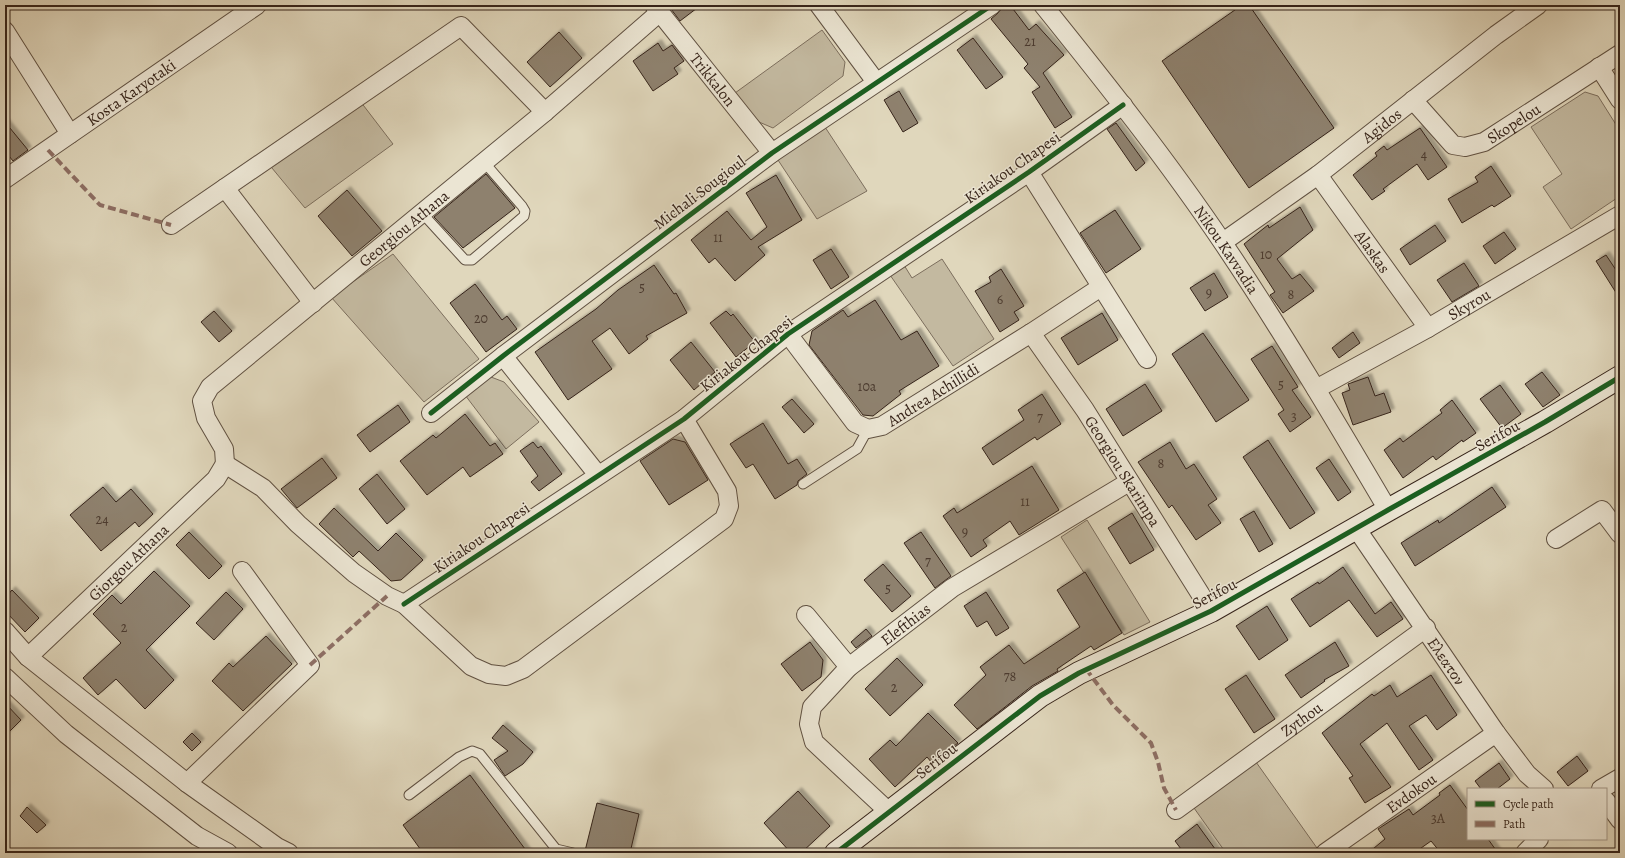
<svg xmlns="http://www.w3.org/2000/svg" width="1625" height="858" viewBox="0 0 1625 858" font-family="Alegreya,serif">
<defs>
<filter id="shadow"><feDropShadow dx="3.5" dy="-3.5" stdDeviation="1" flood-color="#0004"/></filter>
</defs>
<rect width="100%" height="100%" fill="#e0d7bc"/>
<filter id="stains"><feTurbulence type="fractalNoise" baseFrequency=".005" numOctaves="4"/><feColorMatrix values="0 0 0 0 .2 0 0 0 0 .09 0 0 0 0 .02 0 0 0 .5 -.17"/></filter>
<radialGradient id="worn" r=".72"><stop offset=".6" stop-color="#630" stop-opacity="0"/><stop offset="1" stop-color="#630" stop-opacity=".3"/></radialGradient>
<path fill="#c3b9a0" stroke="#7c6e5d" d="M 822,30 L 845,62 L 843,76 L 773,128 L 759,122 L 735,93 Z
M 1585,92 L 1598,96 L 1620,131 L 1620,196 L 1571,229 L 1543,187 L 1562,174 L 1531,127 Z
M 357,97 L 393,144 L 305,208 L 267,162 Z
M 823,124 L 867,191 L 817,219 L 776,157 Z
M 393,254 L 479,359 L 424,402 L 331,297 Z
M 942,259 L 994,339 L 953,366 L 890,275 L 904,265 L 912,278 Z
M 491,377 L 504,382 L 539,422 L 506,449 L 465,395 L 485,379 Z
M 1087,520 L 1150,622 L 1124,635 L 1061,537 Z
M 1256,762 L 1317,848 L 1310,853 L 1226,853 L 1194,808 Z"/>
<path fill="#8e816e" stroke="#36241a" filter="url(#shadow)" d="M 668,5 L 701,5 L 680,21 Z
M 1004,5 L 1010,5 L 1029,30 L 1036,24 L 1064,55 L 1043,73 L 1072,117 L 1055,128 L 1032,92 L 1040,87 L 1024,68 L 1028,64 L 991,19 L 998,13 Z
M 1242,5 L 1249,5 L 1334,128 L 1249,188 L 1162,61 Z
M 559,32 L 582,58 L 550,87 L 527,62 Z
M 973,38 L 1003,77 L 986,89 L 957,50 Z
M 658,43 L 663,51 L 672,45 L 684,61 L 674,68 L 678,74 L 653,91 L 633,61 Z
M 899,91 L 918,123 L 903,132 L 884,100 Z
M 5,122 L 28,150 L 13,161 L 5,151 Z
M 1116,123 L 1145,163 L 1136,171 L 1107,129 Z
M 1420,128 L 1447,167 L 1428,180 L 1417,164 L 1383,189 L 1385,191 L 1372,200 L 1353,175 L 1377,156 L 1375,153 L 1384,146 L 1387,150 Z
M 1491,166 L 1511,196 L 1494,207 L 1492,205 L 1462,223 L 1448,199 L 1478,182 L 1475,177 Z
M 486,174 L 515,208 L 463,248 L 434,217 Z
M 776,175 L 802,220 L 758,247 L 765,255 L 735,281 L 715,258 L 709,263 L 691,240 L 727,211 L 751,240 L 767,227 L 746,193 Z
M 347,190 L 382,231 L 352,256 L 318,216 Z
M 1300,207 L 1313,230 L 1277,259 L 1292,279 L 1300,274 L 1314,291 L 1283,313 L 1270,295 L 1275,292 L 1244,244 L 1268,225 L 1269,228 Z
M 1115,210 L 1141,249 L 1106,273 L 1080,233 Z
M 1435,225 L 1446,241 L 1410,265 L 1400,249 Z
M 1504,232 L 1516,249 L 1495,264 L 1483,246 Z
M 831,249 L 849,277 L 831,289 L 813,260 Z
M 1606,255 L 1620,276 L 1620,299 L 1596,261 Z
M 1464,263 L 1479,286 L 1452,302 L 1437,280 Z
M 654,265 L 674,294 L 676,293 L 687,313 L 646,336 L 648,339 L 629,354 L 610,328 L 592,341 L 612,369 L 568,400 L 535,352 L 596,309 L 618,290 Z
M 1001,269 L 1024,306 L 1014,312 L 1019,320 L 1000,332 L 975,291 L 991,282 L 989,277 Z
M 1214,273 L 1228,297 L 1205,311 L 1190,288 Z
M 475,284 L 502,320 L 507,316 L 517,329 L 486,352 L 450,303 Z
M 875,300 L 901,340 L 917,331 L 939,366 L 899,391 L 901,394 L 873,416 L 863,415 L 809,345 L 812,331 L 843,310 L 848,317 Z
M 214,311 L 232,331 L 219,342 L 201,322 Z
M 726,311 L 731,316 L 733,314 L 755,342 L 736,357 L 710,323 Z
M 1102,313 L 1118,340 L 1078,365 L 1061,338 Z
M 1353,332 L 1360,343 L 1339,358 L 1332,348 Z
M 1203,333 L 1249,400 L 1216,422 L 1172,354 Z
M 691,342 L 715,372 L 694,390 L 670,360 Z
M 1272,346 L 1298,387 L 1292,390 L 1311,417 L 1290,432 L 1278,414 L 1284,410 L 1251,359 Z
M 1542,372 L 1560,395 L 1543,407 L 1525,384 Z
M 1368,377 L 1375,396 L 1384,393 L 1391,412 L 1353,425 L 1342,393 L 1350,390 L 1348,384 Z
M 1145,384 L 1162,411 L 1123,436 L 1106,409 Z
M 1500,385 L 1521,414 L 1502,428 L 1480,399 Z
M 1042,394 L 1061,424 L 1037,440 L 1035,437 L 993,465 L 982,448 L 1024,420 L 1018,410 Z
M 792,399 L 814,424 L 804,433 L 782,407 Z
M 1452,400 L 1476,433 L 1463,442 L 1462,440 L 1436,460 L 1433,456 L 1403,478 L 1384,450 L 1400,438 L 1403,442 L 1442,413 L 1440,410 Z
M 398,405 L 410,422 L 370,452 L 357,435 Z
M 465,414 L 490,446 L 495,443 L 503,454 L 470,477 L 463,467 L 427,495 L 400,461 L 433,435 L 436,438 Z
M 763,423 L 788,464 L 797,459 L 807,474 L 798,481 L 797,485 L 775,499 L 753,464 L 746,468 L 730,444 Z
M 673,439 L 685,442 L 708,480 L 669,505 L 640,461 Z
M 1268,440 L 1315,513 L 1290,529 L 1243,457 Z
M 533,442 L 538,448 L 541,446 L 562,474 L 539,491 L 531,482 L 538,476 L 520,451 Z
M 1170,442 L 1186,469 L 1194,464 L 1217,499 L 1208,505 L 1221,523 L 1196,540 L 1172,505 L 1169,508 L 1138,462 Z
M 322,458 L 337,478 L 297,508 L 281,489 Z
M 1329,459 L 1351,492 L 1338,501 L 1316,468 Z
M 1032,466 L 1059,510 L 1019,535 L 1010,521 L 983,540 L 987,546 L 971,557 L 943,516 L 954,508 L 957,513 Z
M 377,474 L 405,509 L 387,524 L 359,489 Z
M 103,487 L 116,502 L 131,489 L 153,514 L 139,527 L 135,522 L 101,551 L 70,515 Z
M 1492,487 L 1506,507 L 1415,566 L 1401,543 L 1438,520 L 1439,523 Z
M 334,508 L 378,551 L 396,533 L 423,560 L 401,580 L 391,581 L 359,551 L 353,557 L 319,524 Z
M 1254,511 L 1273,544 L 1259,552 L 1240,519 Z
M 1132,513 L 1154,550 L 1130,564 L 1108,528 Z
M 189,532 L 222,566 L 209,579 L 176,545 Z
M 921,532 L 951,576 L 935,588 L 904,543 Z
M 883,564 L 911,596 L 892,612 L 864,580 Z
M 1343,567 L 1375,614 L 1391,602 L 1403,619 L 1377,637 L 1349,600 L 1310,627 L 1291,599 L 1318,582 L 1319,584 Z
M 154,571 L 190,606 L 146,650 L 174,680 L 145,709 L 116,679 L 98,695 L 83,678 L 121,643 L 93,614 L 112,595 L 121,604 Z
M 1085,572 L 1122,633 L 1094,650 L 1091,646 L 1057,669 L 1058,671 L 1032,686 L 977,729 L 954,705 L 986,675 L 980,667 L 1009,645 L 1024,664 L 1080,627 L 1057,590 Z
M 12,590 L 39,618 L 25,632 L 5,611 L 5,598 Z
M 226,592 L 243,609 L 214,640 L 196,623 Z
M 986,592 L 1009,628 L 996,636 L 987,621 L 977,627 L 964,606 Z
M 1267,606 L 1288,640 L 1259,660 L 1236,626 Z
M 866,629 L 872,636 L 856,648 L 851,642 Z
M 266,636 L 292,664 L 243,711 L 212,681 L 229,663 L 233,667 Z
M 810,642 L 823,660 L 821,677 L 802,691 L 781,664 Z
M 1335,642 L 1349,666 L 1324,680 L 1325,681 L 1301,698 L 1285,675 Z
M 897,658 L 923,685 L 890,716 L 865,689 Z
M 1246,675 L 1275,719 L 1254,733 L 1225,689 Z
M 1431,675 L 1457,715 L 1437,730 L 1426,715 L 1409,726 L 1433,760 L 1419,770 L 1387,723 L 1360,744 L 1391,787 L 1365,803 L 1349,778 L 1353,776 L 1322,733 L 1372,694 L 1374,696 L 1390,685 L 1397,697 Z
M 5,703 L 21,720 L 5,736 Z
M 928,713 L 958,743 L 932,763 L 927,757 L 895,787 L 869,759 L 890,740 L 896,746 Z
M 503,725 L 533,752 L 523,764 L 505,776 L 494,760 L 508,751 L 492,738 Z
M 192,733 L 201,742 L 192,751 L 183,742 Z
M 1577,756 L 1588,771 L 1568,786 L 1557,772 Z
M 1499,763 L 1510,779 L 1497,789 L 1481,789 L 1475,781 Z
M 470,775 L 528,853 L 423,853 L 403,825 Z
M 1450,785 L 1468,810 L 1468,839 L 1488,839 L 1498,853 L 1441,853 L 1431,841 L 1414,853 L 1368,853 L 1385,839 L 1378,829 L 1409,809 L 1413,815 L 1440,795 L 1439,793 Z
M 798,791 L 830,826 L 801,853 L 791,853 L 764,823 Z
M 597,803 L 639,814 L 630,853 L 593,853 L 585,851 Z
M 27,807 L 46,825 L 37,833 L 20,816 Z
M 1197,824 L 1218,853 L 1184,853 L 1175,841 Z"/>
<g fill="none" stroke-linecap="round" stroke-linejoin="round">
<g stroke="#605142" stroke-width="11">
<path id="lane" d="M 422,213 L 465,260 L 472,260 L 524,216 L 525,211 L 522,206 L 484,162
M 803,484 L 857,449 L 868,429
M 409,795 L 459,757 L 472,751 L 480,754 L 556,849 L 573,853"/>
</g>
<g stroke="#605142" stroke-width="20">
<g id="street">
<path id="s1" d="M 654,5 L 772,153"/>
<path d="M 819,5 L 876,82"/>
<path id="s2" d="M 1043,5 C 1105,82 1167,160 1223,243 C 1281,329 1335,420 1388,510"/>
<path d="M 5,31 L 70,134"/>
<path d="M 1599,67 L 1620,100"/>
<path id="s3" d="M 1413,100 L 1453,145 L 1465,147 L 1484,142 L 1620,54"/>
<path d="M 1029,172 L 1147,359"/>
<path id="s4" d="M 1318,175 L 1428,328"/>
<path id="s5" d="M 5,179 L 257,5"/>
<path d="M 225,188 L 313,303"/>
<path d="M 171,225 L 461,26 L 545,112"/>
<path id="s6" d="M 1223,242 L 1318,175 L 1496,35 L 1538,5"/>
<path id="s7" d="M 1031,333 L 1085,410 L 1211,611"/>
<path id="s8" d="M 788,334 L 855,423 L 868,429 L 882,426 L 1031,333 L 1101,287"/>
<path d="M 503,356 L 598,475"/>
<path id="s9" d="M 1316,389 L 1428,328 L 1620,215"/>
<path d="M 431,413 L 503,356 L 772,153 L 992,5"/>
<path d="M 225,464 L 263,488 L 298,524 L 354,573 L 387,596 L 404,604 L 471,666 L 489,674 L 506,676 L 523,669 L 724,519 L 729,506 L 727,491 L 684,419"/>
<path id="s10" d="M 225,464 L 224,449 L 206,418 L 202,401 L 210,387 L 545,112 L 660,12"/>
<path id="s11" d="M 1356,528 L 1496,733 L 1527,774 L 1544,789"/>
<path d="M 1556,539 L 1602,510 L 1620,534"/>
<path d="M 404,604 L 684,419 L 788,334 L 1029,172 L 1123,105"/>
<path d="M 806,615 L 849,667"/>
<path d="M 5,631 L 28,657 L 187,783 L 277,847 L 289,853"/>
<path id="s12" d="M 28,657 L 216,479 L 225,464"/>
<path d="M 5,677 L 66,734 L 197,836 L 228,853"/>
<path d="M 187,783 L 310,665 L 242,571"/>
<path d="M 1601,789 L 1620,778"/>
<path d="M 1606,801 L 1620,820"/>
<path id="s13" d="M 1176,810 L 1426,628"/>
<path id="s14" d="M 889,812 L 814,742 L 809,724 L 812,707 L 849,667 L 952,588 L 1129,482"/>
<path id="s15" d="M 1325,853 L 1496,733"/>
<path d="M 1525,853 L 1539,839"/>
</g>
</g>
<g stroke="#36241a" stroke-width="24">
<path id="secondary" d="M 836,853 L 1040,696 L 1079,673 L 1211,611 L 1388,510 L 1545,422 L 1620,377"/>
</g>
<use href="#lane" stroke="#ebe5d3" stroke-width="9"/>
<use href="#street" stroke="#ebe5d3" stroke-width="18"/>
<use href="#secondary" stroke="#ebe5d3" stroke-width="22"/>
<path stroke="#8d6e63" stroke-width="4" stroke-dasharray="8 4" stroke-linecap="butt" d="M 48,150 L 100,205 L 171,225
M 310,665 L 387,596
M 1086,669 L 1113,705 L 1151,743 L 1158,762 L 1164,788 L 1176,810"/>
<g stroke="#ebe5d3" stroke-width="8">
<path id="cycleway" d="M 431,413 L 503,356 L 772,153 L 992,5
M 404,604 L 684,419 L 788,334 L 1029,172 L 1123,105
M 836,853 L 1040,696 L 1079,673 L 1211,611 L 1388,510 L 1545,422 L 1620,377"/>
</g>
<use href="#cycleway" stroke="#1b5e20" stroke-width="5"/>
</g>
<g text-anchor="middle" stroke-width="3" stroke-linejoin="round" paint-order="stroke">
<g font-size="14" fill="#4c3b2f">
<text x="1030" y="46">21</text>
<text x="1424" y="159">4</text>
<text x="718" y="242">11</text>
<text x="1266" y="259">10</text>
<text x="642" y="292">5</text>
<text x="1209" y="297">9</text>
<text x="1291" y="299">8</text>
<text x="1000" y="304">6</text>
<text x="481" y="323">20</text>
<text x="1281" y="389">5</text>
<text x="867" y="391">10a</text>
<text x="1294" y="421">3</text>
<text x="1040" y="422">7</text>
<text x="1161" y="468">8</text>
<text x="1025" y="506">11</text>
<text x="102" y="524">24</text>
<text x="965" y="536">9</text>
<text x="928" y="566">7</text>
<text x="888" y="593">5</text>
<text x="124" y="632">2</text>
<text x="1010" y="681">78</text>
<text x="894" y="692">2</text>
<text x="1438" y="823">3A</text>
</g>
<g font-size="16" fill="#36241a" stroke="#ebe5d3">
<text dy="6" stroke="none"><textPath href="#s1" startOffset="95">Trikkalon</textPath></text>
<text dy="6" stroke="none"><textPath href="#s5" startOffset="153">Kosta Karyotaki</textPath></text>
<text dy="6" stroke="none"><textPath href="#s3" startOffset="127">Skopelou</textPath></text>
<text dy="6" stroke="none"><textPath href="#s6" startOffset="197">Agidos</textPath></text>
<text transform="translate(1012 167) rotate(-35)" y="6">Kiriakou Chapesi</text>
<text transform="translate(699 192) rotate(-37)" y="6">Michali Sougioul</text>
<text dy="6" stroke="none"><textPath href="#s10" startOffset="335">Georgiou Athana</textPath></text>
<text dy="6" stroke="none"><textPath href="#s2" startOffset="306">Nikou Kavvadia</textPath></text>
<text dy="6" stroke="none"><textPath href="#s4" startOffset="94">Alaskas</textPath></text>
<text dy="6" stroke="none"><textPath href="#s9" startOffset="175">Skyrou</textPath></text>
<text transform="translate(746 353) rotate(-38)" y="6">Kiriakou Chapesi</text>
<text dy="6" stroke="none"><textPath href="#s8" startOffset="200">Andrea Achillidi</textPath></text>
<text transform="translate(1497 435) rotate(-29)" y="6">Serifou</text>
<text dy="6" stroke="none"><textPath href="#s7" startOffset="166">Georgiou Skarimpa</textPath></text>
<text transform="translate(481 537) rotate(-34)" y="6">Kiriakou Chapesi</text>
<text dy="6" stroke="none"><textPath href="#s12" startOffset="138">Giorgou Athana</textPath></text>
<text transform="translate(1214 593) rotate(-28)" y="6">Serifou</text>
<text dy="6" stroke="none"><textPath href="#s14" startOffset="264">Elefthias</textPath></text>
<text dy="6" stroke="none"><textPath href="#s11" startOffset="161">Ελεατον</textPath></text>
<text dy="6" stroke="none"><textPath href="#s13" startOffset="155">Zythou</textPath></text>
<text transform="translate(936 760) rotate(-38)" y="6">Serifou</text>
<text dy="6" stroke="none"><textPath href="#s15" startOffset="105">Evdokou</textPath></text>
</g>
</g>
<rect width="1625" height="858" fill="none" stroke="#e0d7bc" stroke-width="20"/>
<rect x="6" y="6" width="1613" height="846" fill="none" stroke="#36241a" stroke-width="2"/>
<rect x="10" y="10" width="1605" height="838" fill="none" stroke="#36241a"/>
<rect x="1467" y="788" width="140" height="52" fill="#ebe5d3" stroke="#a39889"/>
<rect x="1475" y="801" width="20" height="6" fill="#1b5e20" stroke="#a39889"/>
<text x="1503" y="808" font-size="12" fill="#36241a">Cycle path</text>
<rect x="1475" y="821" width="20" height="6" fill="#8d6e63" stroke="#a39889"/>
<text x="1503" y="828" font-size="12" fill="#36241a">Path</text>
<rect width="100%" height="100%" filter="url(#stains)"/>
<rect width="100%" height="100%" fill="url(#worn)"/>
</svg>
